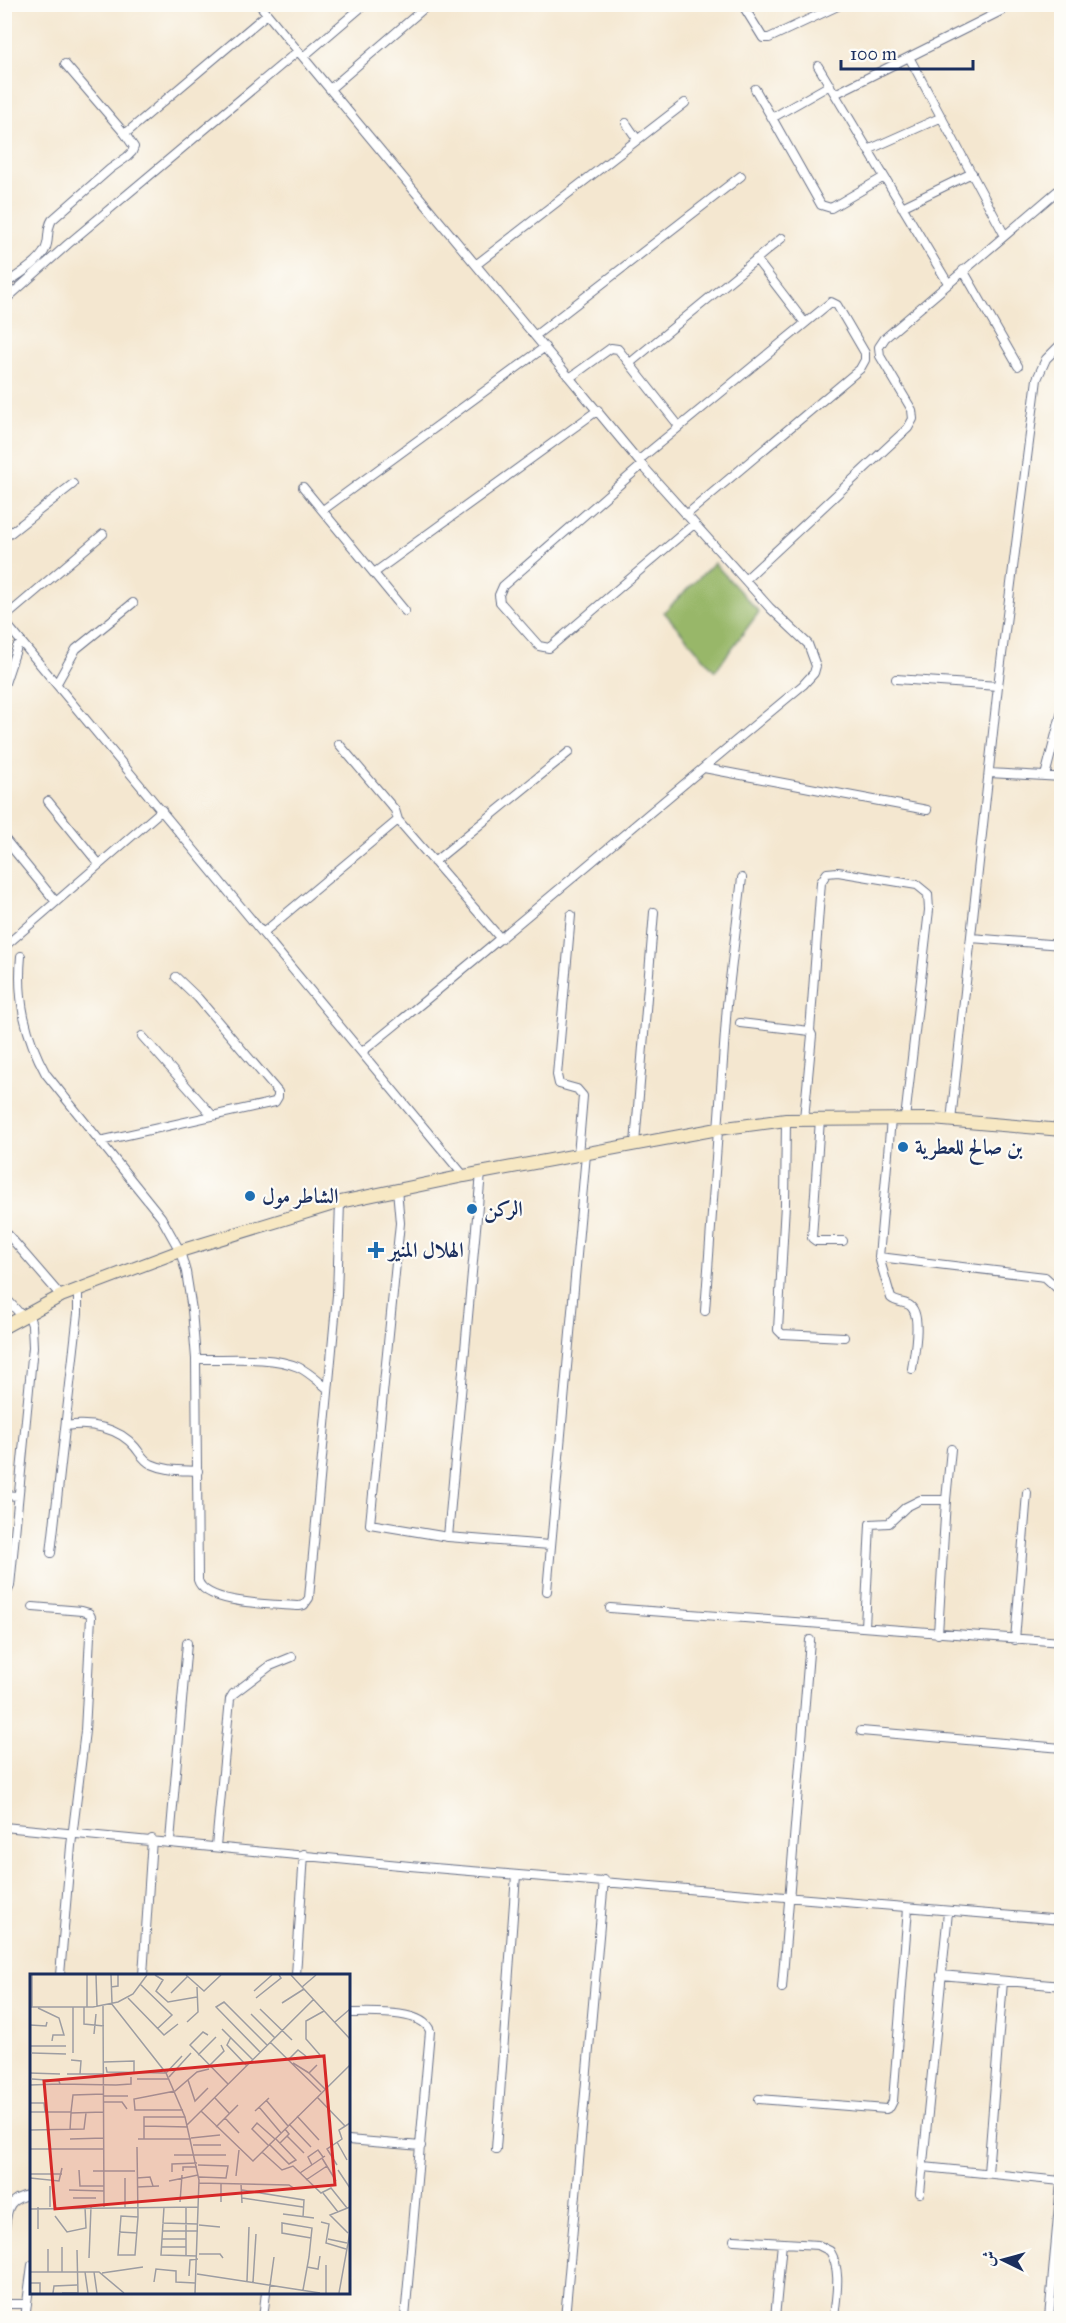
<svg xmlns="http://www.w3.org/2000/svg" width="1066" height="2323" viewBox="0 0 1066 2323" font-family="'IM FELL Great Primer',Amiri,serif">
<rect width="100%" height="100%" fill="#fdfcf7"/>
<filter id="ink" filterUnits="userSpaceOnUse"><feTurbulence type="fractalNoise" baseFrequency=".0167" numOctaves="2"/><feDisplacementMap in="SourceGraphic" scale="12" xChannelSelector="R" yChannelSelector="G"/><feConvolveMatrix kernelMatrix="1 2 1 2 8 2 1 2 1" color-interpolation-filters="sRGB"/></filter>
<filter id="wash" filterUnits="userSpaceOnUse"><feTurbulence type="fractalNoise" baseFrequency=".008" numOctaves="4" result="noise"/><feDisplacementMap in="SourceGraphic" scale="24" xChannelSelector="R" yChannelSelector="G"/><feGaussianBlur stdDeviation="1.35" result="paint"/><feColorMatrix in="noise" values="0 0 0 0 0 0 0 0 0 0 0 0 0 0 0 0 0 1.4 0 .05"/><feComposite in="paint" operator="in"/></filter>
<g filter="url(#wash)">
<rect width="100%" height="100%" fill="#f4e7d0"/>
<path fill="#98b769" stroke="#5a7364" stroke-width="1.5" d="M 714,563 L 759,612 L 715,671 L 664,612 Z"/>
</g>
<g filter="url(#ink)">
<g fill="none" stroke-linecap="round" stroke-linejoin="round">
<g stroke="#676f86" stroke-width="10">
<path id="street" d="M 259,4 L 642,465 L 770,608 L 808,644 L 816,666 L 814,673 L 803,685 C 655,807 511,932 362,1052
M 742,4 L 763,38 L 769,38 L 842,4
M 303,57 L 364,5
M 909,57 L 1004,234
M 65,64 L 125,134 L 267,14
M 818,66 L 948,283
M 830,85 L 772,118 L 821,205 L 831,208 L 884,177
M 330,89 L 429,4
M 755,89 L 772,118
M 835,94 L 1015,4
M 626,123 L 637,139
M 868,150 L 942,117
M 902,207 L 972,173
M 756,259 L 805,323
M 477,264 L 685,103
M 963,270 L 1018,366
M 4,285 C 17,275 44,261 47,244 C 49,236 47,228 52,220 L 110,169 L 127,157 L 132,152 L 134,147 L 125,134
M 4,301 L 68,244 L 298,51
M 536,335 L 741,176
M 630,363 L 782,238
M 571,377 L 611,348 L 618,349 L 679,426
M 639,460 L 831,302 L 837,305 L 865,353 L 865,360 L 860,369 L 686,515
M 642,465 L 503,586 L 499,595 L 500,602 L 539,646 L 549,648 L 694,524
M 303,487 L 405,611
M 323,510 L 545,347
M 4,538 L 73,484
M 374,573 L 598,410
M 745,580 L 908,428 L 913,419 L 912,410 L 880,356 L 879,347 L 885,338 L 1062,187
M 4,618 L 103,534
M 4,621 L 464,1176
M 896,679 L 998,686
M 57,683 L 76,649 L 133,603
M 4,686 L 17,647
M 339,744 L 395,810 L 398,820 L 501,939
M 704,768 L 927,810
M 989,773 L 1062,777
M 1045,776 L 1062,711
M 48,801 L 99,864
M 4,838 L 56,902
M 434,862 L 569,752
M 571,915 L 557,1075 L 559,1084 L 577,1089 L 583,1096 L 578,1155
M 264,932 L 398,820
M 971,938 L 1062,945
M 4,947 L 162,810
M 21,956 C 17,999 25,1036 46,1074 L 161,1217 L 180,1251 L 186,1272 L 192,1310 L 196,1359 L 198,1580 C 205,1605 276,1604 299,1606 L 304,1605 L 309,1598 L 337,1295 L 340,1202
M 740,1023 L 810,1031
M 142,1036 L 212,1115
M 804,1119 L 812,1035 L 810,1031 L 821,882 L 827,873 L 838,872 L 917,885 L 928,894 L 929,910 L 905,1119
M 820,1119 L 812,1238 L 816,1241 L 843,1241
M 891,1119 L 879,1257 L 891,1298 C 897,1303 902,1301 909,1305 C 923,1313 914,1355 912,1369
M 786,1120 L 785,1204 L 778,1330 L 782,1334 L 844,1337
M 951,1121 L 998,686 L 1037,379 L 1046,359 L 1062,343
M 100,1141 L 275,1102 L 278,1097 L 278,1092 L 198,998 L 176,977
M 635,1144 L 654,912
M 397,1189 L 400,1223 L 370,1524 L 448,1537 L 550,1545
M 4,1230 L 61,1296
M 879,1257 L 1045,1277 L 1058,1289 L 1062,1289
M 4,1296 L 22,1316
M 705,1311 L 727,1005 L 742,878
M 196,1359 C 226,1360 270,1355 298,1367 C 309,1372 318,1381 328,1389
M 66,1426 C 91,1422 119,1428 135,1447 C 140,1453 144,1461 151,1464 C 166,1471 182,1470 198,1471
M 4,1495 L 18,1496
M 448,1537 L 481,1173
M 51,1553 L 78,1313 L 78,1288
M 547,1591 L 586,1154
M 4,1599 L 10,1586 L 33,1347 L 32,1325 L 28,1313
M 33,1607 L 82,1611 L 89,1613 L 91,1617 L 85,1731 L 71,1846 L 60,1975
M 610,1608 L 1062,1642
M 865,1627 L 870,1524 L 889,1523 L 906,1507 L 920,1500 L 946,1500
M 938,1634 L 946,1500 L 951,1449
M 1015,1640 L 1027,1493
M 861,1731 L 1062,1748
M 4,1827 L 410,1866 L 1062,1920
M 170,1841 L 187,1643
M 216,1846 L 230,1699 L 233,1694 L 270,1666 L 292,1657
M 143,1975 L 152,1839
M 296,1975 L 304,1854
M 941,1975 L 1062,1986
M 782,1988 L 810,1640
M 348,2013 C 368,2013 423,2009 430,2031 L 405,2318
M 759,2099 L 886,2109 L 890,2107 L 893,2101 L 908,1908
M 348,2140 L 421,2146
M 496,2149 L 516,1875
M 924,2167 L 1061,2181
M 988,2173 L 1003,1981
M 920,2193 L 948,1912
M 4,2235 C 8,2211 4,2199 32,2194
M 734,2240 L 818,2245 L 830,2251 C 842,2271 836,2296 834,2318
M 4,2304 L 27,2304
M 25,2318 L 32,2265
M 263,2318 L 266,2292
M 565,2318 L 604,1880
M 775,2318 L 782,2243
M 1049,2318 L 1062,2171"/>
</g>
<g stroke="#676f86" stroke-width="14">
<path id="secondary" d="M 4,1327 L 61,1296 L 180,1251 L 340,1202 L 464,1176 L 718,1129 L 786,1120 L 932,1119 L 1062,1130"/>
</g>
<use href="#street" stroke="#fff" stroke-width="8"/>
<use href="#secondary" stroke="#f7e8c3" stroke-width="12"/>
</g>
</g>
<g fill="#1f6fb2" stroke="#fdfcf7" stroke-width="2">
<circle cx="903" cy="1147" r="6"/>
<circle cx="250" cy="1196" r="6"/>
<circle cx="472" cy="1209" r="6"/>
<path d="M373 1241h6v6h6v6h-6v6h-6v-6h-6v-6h6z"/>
</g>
<g text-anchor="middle" stroke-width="4.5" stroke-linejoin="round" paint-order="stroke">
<g font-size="21" font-weight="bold" fill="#1b2f5e" stroke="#fdfcf7" text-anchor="start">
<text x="915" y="1154">بن صالح للعطرية</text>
<text x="262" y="1203">الشاطر مول</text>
<text x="484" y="1216">الركن</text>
<text x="389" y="1257">الهلال المنير</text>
</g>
</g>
<g transform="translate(30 1974)">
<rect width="320" height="320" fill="#f4e7d0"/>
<path fill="none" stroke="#9d9da2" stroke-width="1.5" d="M 66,1 L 67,32M 81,1 L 82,29M 125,1 L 133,6 L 126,17 L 138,28 L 167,23M 156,1 L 174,17 L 191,1M 261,1 L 320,65M 110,10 L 142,41 L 127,55M 81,13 L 88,12 L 88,1M 272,13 L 286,1M 224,17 L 242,1M 141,19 L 158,2M 98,24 L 134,61 L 148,50M 226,24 L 251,4 L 249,1M 81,29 L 136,99 L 155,143 L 169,206 L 165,319M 252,29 L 274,15M 73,31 L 74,233M 0,33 L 63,33 L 88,28 L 103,20 L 117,1M 2,33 L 2,1M 54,33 L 54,50 L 74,52M 57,33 L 57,1M 8,34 L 29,44 L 34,61 L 23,61 L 22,67M 230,35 L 262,66M 221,40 L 245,64M 157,48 L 168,38 L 167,13M 305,48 L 320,35M 0,51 L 16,52 L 17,48M 192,55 L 223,86M 64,60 L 66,40M 178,61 L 173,58 L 160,71 L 198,110M 201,63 L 197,71 L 217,92M 240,68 L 291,118M 0,72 L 36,72M 230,78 L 186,33 L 194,28 L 237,71M 2,79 L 36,80M 43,79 L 43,33M 168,81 L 186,63M 290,81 L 276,65 L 276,47 L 294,37M 259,85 L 268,76 L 277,83M 41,86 L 51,87 L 50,100M 74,88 L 104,87 L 104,100M 263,89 L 279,99M 287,91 L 279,99 L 295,115M 179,92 L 194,77 L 191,71M 76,93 L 77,98 L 136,99M 0,99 L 30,100M 136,99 L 152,82M 37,100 L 74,100M 139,103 L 161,79M 2,105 L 29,107 L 30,110 L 86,111 L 101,110 L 101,103M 107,105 L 139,105M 158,106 L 165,127 L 178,114M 0,111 L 30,110M 74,122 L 98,122M 287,123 L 315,152M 185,124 L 199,139M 236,126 L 258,152M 74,128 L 92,128 L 97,135M 0,129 L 14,129 L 15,138M 229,133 L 251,159M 153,136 L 105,136 L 104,125 L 145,117 L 167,98 L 179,95M 171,137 L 223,187 L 320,91M 225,137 L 239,124M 0,138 L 41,138 L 43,121 L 74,120M 267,142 L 289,166M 195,144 L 209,159M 259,150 L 281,173M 157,151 L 284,25M 114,152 L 158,153M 186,153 L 208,131M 0,156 L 54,155 L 56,139M 40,156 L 41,139 L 74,138M 257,162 L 274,179M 161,164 L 190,161M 40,165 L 74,164M 108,165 L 161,165M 114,165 L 114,143 L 155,143M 307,168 L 317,186M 250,169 L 259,160 L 255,155M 239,170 L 259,190 L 266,186 L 245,164M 163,171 L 191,171M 238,171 L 222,155 L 227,149 L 245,165M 107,173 L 108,243 L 105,281 L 88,281 L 91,242 L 108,243M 0,175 L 74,175M 232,178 L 252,196 L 263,192 L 291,219 L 301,214 L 317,234M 144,181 L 196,181M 292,184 L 306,207M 168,191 L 198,192 L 196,204 L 169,203M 282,191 L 278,183 L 288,176 L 293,183M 307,191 L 297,175 L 312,165 L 309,156 L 320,149M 49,196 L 50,212 L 74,212M 308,196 L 320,214M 63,197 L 105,197M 153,197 L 153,193 L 167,193M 142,198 L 142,190 L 167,189M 270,199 L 295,182M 0,200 L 32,200M 206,202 L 209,176M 0,204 L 29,207 L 32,194M 95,204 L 95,233M 107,204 L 120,203 L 123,212M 276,206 L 297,192M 139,207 L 168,201M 169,209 L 259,211 L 265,215M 191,209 L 191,228M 211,210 L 212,229M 107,213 L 129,212M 39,216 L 74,217M 212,216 L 274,226 L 273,243M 293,219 L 308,238M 43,224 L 66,224M 212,224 L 273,233M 150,228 L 152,201M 8,233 L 8,255M 20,233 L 20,212M 134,233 L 133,249 L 167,250M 0,235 L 168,233M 253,240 L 284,244M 25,242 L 37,258 L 56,254 L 55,233M 291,248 L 299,250 L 296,269 L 316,275M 133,249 L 131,281 L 167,282M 169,251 L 190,253M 133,257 L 168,257M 89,258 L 107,259M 318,259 L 300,241 L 320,233M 132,265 L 156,265M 298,265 L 317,269M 32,273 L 32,298M 131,273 L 156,273M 18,275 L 18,298M 169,280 L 190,280 L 193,284M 156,281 L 156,233M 59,284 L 61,233M 277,293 L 288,295 L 290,282M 0,298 L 69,298 L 94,319M 55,298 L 58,319M 64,298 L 67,319M 72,299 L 113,293M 167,300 L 290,319M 159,302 L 160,286 L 168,285M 217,307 L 219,253M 124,308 L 126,295 L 146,297 L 146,308 L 165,309M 223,308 L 226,260M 0,309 L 10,309 L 10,319M 273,316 L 279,283 L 282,254 L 252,249 L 252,259 L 281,264M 23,319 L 24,312 L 47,311M 32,319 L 48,319 L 47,276M 239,319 L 244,283M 296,319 L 296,291M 309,319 L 320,258"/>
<path fill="#d62828" fill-opacity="0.15" stroke="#d62828" stroke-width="3" d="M 294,82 L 305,211 L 25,235 L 14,107 Z"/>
<rect width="320" height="320" fill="none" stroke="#1b2f5e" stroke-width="3"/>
</g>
<rect width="1066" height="2323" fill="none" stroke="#fdfcf7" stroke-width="24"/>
<g transform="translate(1003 2260) rotate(275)" stroke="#fdfcf7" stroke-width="4.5" paint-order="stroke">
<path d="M0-4.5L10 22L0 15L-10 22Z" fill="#1b2f5e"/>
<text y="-9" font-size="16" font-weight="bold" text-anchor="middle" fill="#1b2f5e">ش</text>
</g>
<path d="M841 60v9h132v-9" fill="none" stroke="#1b2f5e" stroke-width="3"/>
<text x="850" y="60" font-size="18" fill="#1b2f5e" stroke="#fdfcf7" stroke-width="4.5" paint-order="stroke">100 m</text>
</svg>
